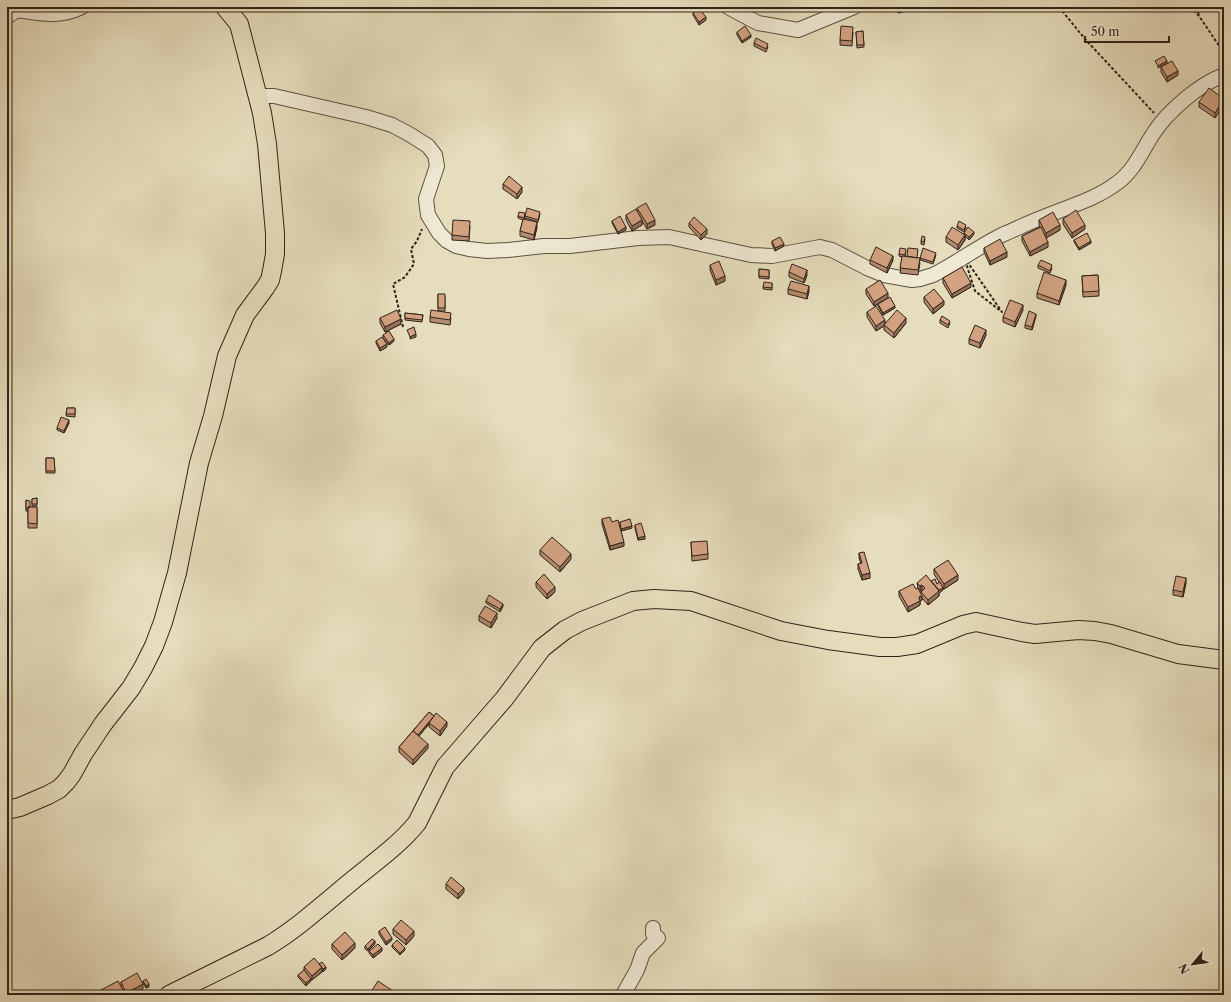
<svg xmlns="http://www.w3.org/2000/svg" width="1231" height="1002" viewBox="0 0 1231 1002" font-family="'Libre Caslon Text',serif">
<rect width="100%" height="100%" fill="#e6ddbc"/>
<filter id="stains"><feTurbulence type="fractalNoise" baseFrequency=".005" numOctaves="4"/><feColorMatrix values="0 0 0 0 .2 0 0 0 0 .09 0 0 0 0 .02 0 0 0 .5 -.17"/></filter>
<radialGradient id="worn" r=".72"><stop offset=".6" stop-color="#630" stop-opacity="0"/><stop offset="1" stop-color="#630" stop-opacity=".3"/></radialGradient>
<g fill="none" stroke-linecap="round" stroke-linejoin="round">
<g stroke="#5e5142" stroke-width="16">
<path id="minor" d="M 728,7 L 758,23 L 798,30 L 854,7
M 7,17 L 17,10 C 42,14 59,18 82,7
M 259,96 L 274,96 L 366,117 L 392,125 L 409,134 L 428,146 L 435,155 L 437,166 L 426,199 L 428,215 L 439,233 L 447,241 L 456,246 L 469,249 L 487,251 L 508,250 L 544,246 L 570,246 L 638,238 L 669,237 L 751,255 L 772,256 L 820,247 L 832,250 L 867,268 L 884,275 L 912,280 L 920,279 L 933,275 C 957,263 979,246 1004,234 C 1018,228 1032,221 1046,216 C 1070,206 1096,199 1117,183 C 1134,171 1142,151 1153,134 C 1167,112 1199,84 1224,75
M 623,995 L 637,970 L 643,953 L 658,938 L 653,934 L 653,928"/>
</g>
<g stroke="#312219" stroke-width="20">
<path id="major" d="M 7,810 L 20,807 L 48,795 L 59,789 L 66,782 L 72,774 L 83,754 L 103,724 L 131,688 L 143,668 L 154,646 L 163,622 L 177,573 L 199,463 L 213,416 L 227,356 L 245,315 L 265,288 L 270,280 L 272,271 L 275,254 L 275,233 L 267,144 L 262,113 L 239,24 L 225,7
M 169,995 L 268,946 C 299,927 325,903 353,880 C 375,862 399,845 417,823 L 445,767 L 504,699 L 542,648 L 565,630 L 582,621 L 633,601 L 654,599 L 691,601 L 781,631 L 828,640 L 880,647 L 897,647 L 917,644 L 963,625 L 976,622 L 1022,632 L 1035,634 L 1078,630 L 1095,631 L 1111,634 L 1178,654 L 1224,660"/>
</g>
<path stroke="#312219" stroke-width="2" stroke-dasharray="3 2" stroke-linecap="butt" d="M 1059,7 L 1085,39 L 1154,113
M 1190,7 L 1199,16 L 1224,53
M 1196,7 L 1199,15
M 964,257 L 1002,312 L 975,291 Z
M 403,327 L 393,284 L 405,277 L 414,264 L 411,249 L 417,241 L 422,229"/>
<use href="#minor" stroke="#efe9d3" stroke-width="14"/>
<use href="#major" stroke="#e6ddbc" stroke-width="18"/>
</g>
<path fill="#b58b6f" stroke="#312219" d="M 897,7 L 910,7 L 910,10 L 898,13 Z
M 693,13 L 706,20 L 699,25 L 693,15 Z
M 863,31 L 864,47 L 857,48 L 856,32 Z
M 737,32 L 751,37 L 742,43 L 737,35 Z
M 853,32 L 852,46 L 840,45 L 840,40 Z
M 1224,39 L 1224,48 L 1221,44 L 1221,42 Z
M 754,43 L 768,47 L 766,52 L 754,46 Z
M 1161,67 L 1178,75 L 1167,82 L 1161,72 Z
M 1224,99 L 1224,104 L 1215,118 L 1199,107 L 1199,102 Z
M 503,184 L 522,192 L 517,199 L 503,189 Z
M 637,208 L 655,225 L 647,229 L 642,221 L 642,225 L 632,231 L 626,220 L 626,215 L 637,212 Z
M 540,214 L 538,222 L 525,218 L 525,216 Z
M 518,216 L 525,216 L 524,219 L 537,227 L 534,240 L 520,236 L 520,231 L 523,220 L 518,218 Z
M 1063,219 L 1085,229 L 1072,238 L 1063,224 Z
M 1039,220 L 1060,230 L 1046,238 L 1048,247 L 1030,256 L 1022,241 L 1022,236 L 1040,227 L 1039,225 Z
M 612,221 L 626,230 L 618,234 L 612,223 Z
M 689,223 L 707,234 L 701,240 L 689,227 Z
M 470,226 L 469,241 L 452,240 L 452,235 Z
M 957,226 L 966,227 L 964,232 L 957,228 Z
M 964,233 L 974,234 L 969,240 L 965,236 L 965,240 L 958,250 L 946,242 L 946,237 L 964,235 Z
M 925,239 L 924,245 L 921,244 L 921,241 Z
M 1074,240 L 1091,243 L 1079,250 L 1074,242 Z
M 772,241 L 784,246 L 775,251 L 772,244 Z
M 984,248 L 1007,257 L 990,265 L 984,252 Z
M 906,251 L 905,256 L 917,258 L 920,263 L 918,275 L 900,273 L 902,257 L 899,256 L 899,254 Z
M 936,255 L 933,264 L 920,260 L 920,258 Z
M 870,260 L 893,260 L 887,273 L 870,264 Z
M 710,265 L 725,281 L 716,285 L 710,270 Z
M 1038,265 L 1052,268 L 1050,273 L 1038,268 Z
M 759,269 L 769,270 L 769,279 L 759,278 Z
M 789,272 L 807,275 L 804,283 L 789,277 Z
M 1098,275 L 1099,296 L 1083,297 L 1082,276 Z
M 943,278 L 971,287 L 952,298 L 943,283 Z
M 772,283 L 772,290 L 763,289 L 763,287 Z
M 1066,285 L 1059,305 L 1037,298 L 1037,293 Z
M 788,289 L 809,291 L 807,299 L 788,294 Z
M 866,289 L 888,298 L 895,308 L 883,315 L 878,306 L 878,304 L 874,306 L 866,294 Z
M 438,294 L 445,297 L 445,311 L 438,311 L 451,318 L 450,325 L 430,322 L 430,317 L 438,311 Z
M 924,297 L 944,305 L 933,314 L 924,302 Z
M 1023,310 L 1015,327 L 1003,322 L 1003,317 Z
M 867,312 L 885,323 L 906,323 L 894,338 L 884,330 L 884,326 L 876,331 L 867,317 Z
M 405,313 L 423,315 L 422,322 L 405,320 Z
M 1036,316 L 1032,330 L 1025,328 L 1025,325 Z
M 380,318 L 401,324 L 385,332 L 380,323 Z
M 940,320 L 950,323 L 948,328 L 940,323 Z
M 383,335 L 394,341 L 389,345 L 383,338 Z
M 986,335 L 980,348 L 969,344 L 969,339 Z
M 376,341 L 387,347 L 380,351 L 376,343 Z
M 67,408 L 75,408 L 75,417 L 66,416 Z
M 69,423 L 64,433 L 57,430 L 57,428 Z
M 46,458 L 54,458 L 55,473 L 46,473 Z
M 37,498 L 37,506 L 32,506 L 32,499 Z
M 26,500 L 30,507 L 37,507 L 37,528 L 28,528 L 28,511 L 26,511 Z
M 602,519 L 620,525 L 620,522 L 632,528 L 621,531 L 624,546 L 610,550 L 602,524 Z
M 635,525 L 645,539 L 638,540 L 635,528 Z
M 691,542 L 708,554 L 708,559 L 692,561 Z
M 540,550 L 571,559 L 560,572 L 540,555 Z
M 859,553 L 870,578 L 862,580 L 858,569 L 858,564 L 861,564 L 859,558 Z
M 934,569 L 958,580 L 944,589 L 943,588 L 943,590 L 939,593 L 939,596 L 928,605 L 922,598 L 922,600 L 920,601 L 920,605 L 908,612 L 899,596 L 899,591 L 916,589 L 918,588 L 917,583 L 931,581 L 937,584 L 939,582 L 934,574 Z
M 536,582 L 555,592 L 547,599 L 536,587 Z
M 1186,583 L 1183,597 L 1173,595 L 1173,590 Z
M 486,601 L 503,606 L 500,612 L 486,603 Z
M 479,616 L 497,618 L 491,628 L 479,621 Z
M 429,712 L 447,726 L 440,736 L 429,727 L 429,724 L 419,736 L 428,748 L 413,765 L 399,752 L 399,747 Z
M 446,884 L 464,892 L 458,899 L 446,889 Z
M 393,929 L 414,936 L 406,945 L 393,934 Z
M 379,931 L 392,940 L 386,945 L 379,934 Z
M 332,944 L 355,948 L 342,960 L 332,949 Z
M 375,944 L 368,951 L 365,949 L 365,946 Z
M 392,945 L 405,950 L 400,955 L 392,947 Z
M 369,951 L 382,951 L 373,958 L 369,953 Z
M 319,964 L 326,969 L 323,972 L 322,970 L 322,972 L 311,980 L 311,981 L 306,986 L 298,977 L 298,975 L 304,971 L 304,967 Z
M 143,981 L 149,987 L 146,988 L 143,983 Z
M 121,982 L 143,989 L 132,995 L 101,995 L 101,990 L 121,986 Z"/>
<path fill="#93715a" stroke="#312219" d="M 706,17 L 706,20 L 699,25 L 699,22 Z
M 751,35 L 751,37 L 742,43 L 742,41 Z
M 1167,61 L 1167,63 L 1158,68 L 1158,66 Z
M 1178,71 L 1178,75 L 1167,82 L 1167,77 Z
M 1224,100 L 1224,104 L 1215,118 L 1215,113 Z
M 522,187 L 522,192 L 517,199 L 517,194 Z
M 642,220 L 642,225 L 632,231 L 632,226 Z
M 655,220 L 655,225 L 647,229 L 647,224 Z
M 537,222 L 537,227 L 534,240 L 534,235 Z
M 1060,225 L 1060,230 L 1046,238 L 1046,233 Z
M 1085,225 L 1085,229 L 1072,238 L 1072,233 Z
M 626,227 L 626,230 L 618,234 L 618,232 Z
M 707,229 L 707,234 L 701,240 L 701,235 Z
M 974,232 L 974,234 L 969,240 L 969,237 Z
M 965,235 L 965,240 L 958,250 L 958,245 Z
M 1091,241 L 1091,243 L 1079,250 L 1079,248 Z
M 1048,242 L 1048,247 L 1030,256 L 1030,252 Z
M 784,244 L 784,246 L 775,251 L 775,248 Z
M 1007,252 L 1007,257 L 990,265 L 990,261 Z
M 893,256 L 893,260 L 887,273 L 887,268 Z
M 807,270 L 807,275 L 804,283 L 804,279 Z
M 725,276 L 725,281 L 716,285 L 716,280 Z
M 1066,280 L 1066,285 L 1059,305 L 1059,301 Z
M 971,283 L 971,287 L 952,298 L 952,294 Z
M 809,286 L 809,291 L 807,299 L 807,294 Z
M 888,293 L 888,298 L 874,306 L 874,302 Z
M 944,301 L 944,305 L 933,314 L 933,309 Z
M 1023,305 L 1023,310 L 1015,327 L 1015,322 Z
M 895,306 L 895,308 L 883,315 L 883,313 Z
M 1036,314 L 1036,316 L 1032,330 L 1032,327 Z
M 906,318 L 906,323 L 894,338 L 894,333 Z
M 401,319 L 401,324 L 385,332 L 385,327 Z
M 885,320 L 885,325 L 876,331 L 876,326 Z
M 986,330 L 986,335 L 980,348 L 980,343 Z
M 416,334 L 416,337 L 410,339 L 410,337 Z
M 394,339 L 394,341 L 389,345 L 389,343 Z
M 387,344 L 387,347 L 380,351 L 380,348 Z
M 69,420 L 69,423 L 64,433 L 64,431 Z
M 632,526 L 632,528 L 621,531 L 621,529 Z
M 645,536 L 645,539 L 638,540 L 638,538 Z
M 624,542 L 624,546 L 610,550 L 610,546 Z
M 571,554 L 571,559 L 560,572 L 560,567 Z
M 870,573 L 870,578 L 862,580 L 862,575 Z
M 958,575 L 958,580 L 944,589 L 944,584 Z
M 1186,578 L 1186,583 L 1183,597 L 1183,592 Z
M 922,585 L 922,590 L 920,591 L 920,586 Z
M 555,587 L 555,592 L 547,599 L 547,594 Z
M 943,588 L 943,590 L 939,593 L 939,596 L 928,605 L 928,600 L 937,591 Z
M 922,596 L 922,600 L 920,601 L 920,605 L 908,612 L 908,607 L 919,597 Z
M 503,604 L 503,606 L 500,612 L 500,609 Z
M 497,613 L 497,618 L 491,628 L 491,623 Z
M 434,716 L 429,723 L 429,724 L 418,737 L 418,735 Z
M 447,722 L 447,726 L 440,736 L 440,731 Z
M 428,744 L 428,748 L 413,765 L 413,760 Z
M 464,888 L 464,892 L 458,899 L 458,894 Z
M 414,931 L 414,936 L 406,945 L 406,940 Z
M 392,938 L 392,940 L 386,945 L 386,942 Z
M 375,941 L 375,944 L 368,951 L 368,949 Z
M 355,943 L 355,948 L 342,960 L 342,955 Z
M 382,948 L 382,951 L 373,958 L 373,955 Z
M 405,948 L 405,950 L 400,955 L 400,953 Z
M 322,967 L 322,972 L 312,980 L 312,976 Z
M 326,967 L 326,969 L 323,972 L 323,969 Z
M 311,979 L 311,981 L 306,986 L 306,983 Z
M 143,984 L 143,989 L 132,995 L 126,995 L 126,993 Z
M 149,984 L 149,987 L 146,988 L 146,986 Z"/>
<path fill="#d2a281" stroke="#312219" d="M 699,8 L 706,17 L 699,22 L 693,13 Z
M 745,26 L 751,35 L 742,41 L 737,32 Z
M 841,26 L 853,27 L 852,41 L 840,40 Z
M 863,31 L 864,45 L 857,45 L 856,32 Z
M 756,38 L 768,44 L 766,49 L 754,43 Z
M 1224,39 L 1224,45 L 1221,42 Z
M 1164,56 L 1167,61 L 1158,66 L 1155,61 Z
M 1172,61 L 1178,71 L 1167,77 L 1161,67 Z
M 1209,88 L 1224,99 L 1215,113 L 1199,102 Z
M 509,176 L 522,187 L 517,194 L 503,184 Z
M 646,203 L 655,220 L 647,224 L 637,208 Z
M 527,208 L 540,212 L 538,220 L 525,216 Z
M 636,209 L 642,220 L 632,226 L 626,215 Z
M 1076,210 L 1085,225 L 1072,233 L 1063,219 Z
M 519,212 L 525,213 L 524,218 L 518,216 Z
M 1053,212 L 1060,225 L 1046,233 L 1039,220 Z
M 620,216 L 626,227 L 618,232 L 612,221 Z
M 694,217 L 707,229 L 701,235 L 689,223 Z
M 523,219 L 537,222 L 534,235 L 520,231 Z
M 453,220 L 470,221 L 469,237 L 452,235 Z
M 959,221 L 966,225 L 964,230 L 957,226 Z
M 952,227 L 965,235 L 958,245 L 946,237 Z
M 968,227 L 974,232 L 969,237 L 964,233 Z
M 1041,227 L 1048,242 L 1030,252 L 1022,236 Z
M 1087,233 L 1091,241 L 1079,248 L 1074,240 Z
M 922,236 L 925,237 L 924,242 L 921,241 Z
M 780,237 L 784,244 L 775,248 L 772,241 Z
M 1000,239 L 1007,252 L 990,261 L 984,248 Z
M 876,247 L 893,256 L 887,268 L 870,260 Z
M 900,248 L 906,249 L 905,255 L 899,254 Z
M 908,248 L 918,249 L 917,258 L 907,256 Z
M 923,248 L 936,253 L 933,262 L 920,258 Z
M 902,256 L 920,258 L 918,270 L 900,268 Z
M 1041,260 L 1052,265 L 1050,271 L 1038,265 Z
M 719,261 L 725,276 L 716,280 L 710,265 Z
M 792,264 L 807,270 L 804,279 L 789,272 Z
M 962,267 L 971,283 L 952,294 L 943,278 Z
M 759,269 L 769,270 L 769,277 L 759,276 Z
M 1044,272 L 1066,280 L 1059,301 L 1037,293 Z
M 1098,275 L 1099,291 L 1083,292 L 1082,276 Z
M 880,280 L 888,293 L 874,302 L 866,289 Z
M 791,281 L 809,286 L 807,294 L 788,289 Z
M 764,282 L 772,283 L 772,288 L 763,287 Z
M 934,289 L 944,301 L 933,309 L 924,297 Z
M 438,294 L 445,294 L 445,308 L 438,308 Z
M 890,297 L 895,306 L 883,313 L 878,304 Z
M 1010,300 L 1023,305 L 1015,322 L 1003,317 Z
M 876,306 L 885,320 L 876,326 L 867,312 Z
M 397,310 L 401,319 L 385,327 L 380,318 Z
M 431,310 L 451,313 L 450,320 L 430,317 Z
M 897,310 L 906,318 L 894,333 L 884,325 Z
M 1029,311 L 1036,314 L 1032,327 L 1025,325 Z
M 405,313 L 423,315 L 422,320 L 405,318 Z
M 942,316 L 950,321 L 948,325 L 940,320 Z
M 975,325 L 986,330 L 980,343 L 969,339 Z
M 414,327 L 416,334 L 410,337 L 407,330 Z
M 389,331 L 394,339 L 389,343 L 383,335 Z
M 382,337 L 387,344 L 380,348 L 376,341 Z
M 67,408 L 75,408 L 75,414 L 66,414 Z
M 61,417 L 69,420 L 64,431 L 57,428 Z
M 46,458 L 54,458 L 55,471 L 46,471 Z
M 37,498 L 37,504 L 32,504 L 32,499 Z
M 26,500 L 30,501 L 30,507 L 28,507 L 28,509 L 26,509 Z
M 28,507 L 37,507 L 37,524 L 28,523 Z
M 610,517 L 612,522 L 618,520 L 624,542 L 610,546 L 602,519 Z
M 630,519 L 632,526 L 621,529 L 620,522 Z
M 641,523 L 645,536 L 638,538 L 635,525 Z
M 552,537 L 571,554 L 560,567 L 540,550 Z
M 707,541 L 708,554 L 692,556 L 691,542 Z
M 864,552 L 870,573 L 862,575 L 858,564 L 862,563 L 859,553 Z
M 948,560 L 958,575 L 944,584 L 934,569 Z
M 544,574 L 555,587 L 547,594 L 536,582 Z
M 926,575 L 939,591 L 928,600 L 921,592 L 925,588 L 922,585 L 920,586 L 917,583 Z
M 1176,576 L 1186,578 L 1183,592 L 1173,590 Z
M 935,579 L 937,584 L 940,582 L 943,588 L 939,590 L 931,581 Z
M 913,584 L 916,589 L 918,588 L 922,596 L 919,597 L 920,601 L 908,607 L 899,591 Z
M 489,595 L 503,604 L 500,609 L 486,601 Z
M 485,606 L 497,613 L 491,623 L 479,616 Z
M 429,712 L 434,716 L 418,735 L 413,731 Z
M 436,713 L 447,722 L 440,731 L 429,723 Z
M 413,731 L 428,744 L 413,760 L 399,747 Z
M 451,877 L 464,888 L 458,894 L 446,884 Z
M 401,920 L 414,931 L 406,940 L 393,929 Z
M 385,927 L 392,938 L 386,942 L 379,931 Z
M 345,932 L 355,943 L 342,955 L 332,944 Z
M 372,939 L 375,941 L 368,949 L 365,946 Z
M 397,940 L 405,948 L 400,953 L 392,945 Z
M 378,944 L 382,948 L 373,955 L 369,951 Z
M 314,958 L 322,967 L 312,976 L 304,967 Z
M 322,962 L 326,967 L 323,969 L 319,964 Z
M 304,970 L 311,979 L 306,983 L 298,975 Z
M 137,973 L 143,984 L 126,993 L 121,982 Z
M 146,979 L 149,984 L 146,986 L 143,981 Z
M 118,981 L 125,994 L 122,995 L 104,995 L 101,990 Z
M 378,981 L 399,995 L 369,995 Z
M 98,992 L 99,995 L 91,995 L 90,994 Z"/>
<rect width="1231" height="1002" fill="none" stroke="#e6ddbc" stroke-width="24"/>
<rect x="8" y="8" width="1215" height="986" fill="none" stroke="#312219" stroke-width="2"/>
<rect x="12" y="12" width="1207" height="978" fill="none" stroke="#312219"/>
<g transform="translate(1193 964) rotate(241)" stroke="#efe9d3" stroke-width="3" paint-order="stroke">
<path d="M0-3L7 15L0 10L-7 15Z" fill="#312219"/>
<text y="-6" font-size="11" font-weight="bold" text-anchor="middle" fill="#312219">N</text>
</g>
<path d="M1085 36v6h84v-6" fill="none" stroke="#312219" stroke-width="2"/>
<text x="1091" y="36" font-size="12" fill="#312219" stroke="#efe9d3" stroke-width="3" paint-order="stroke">50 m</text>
<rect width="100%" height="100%" filter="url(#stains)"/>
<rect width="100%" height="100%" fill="url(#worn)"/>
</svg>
